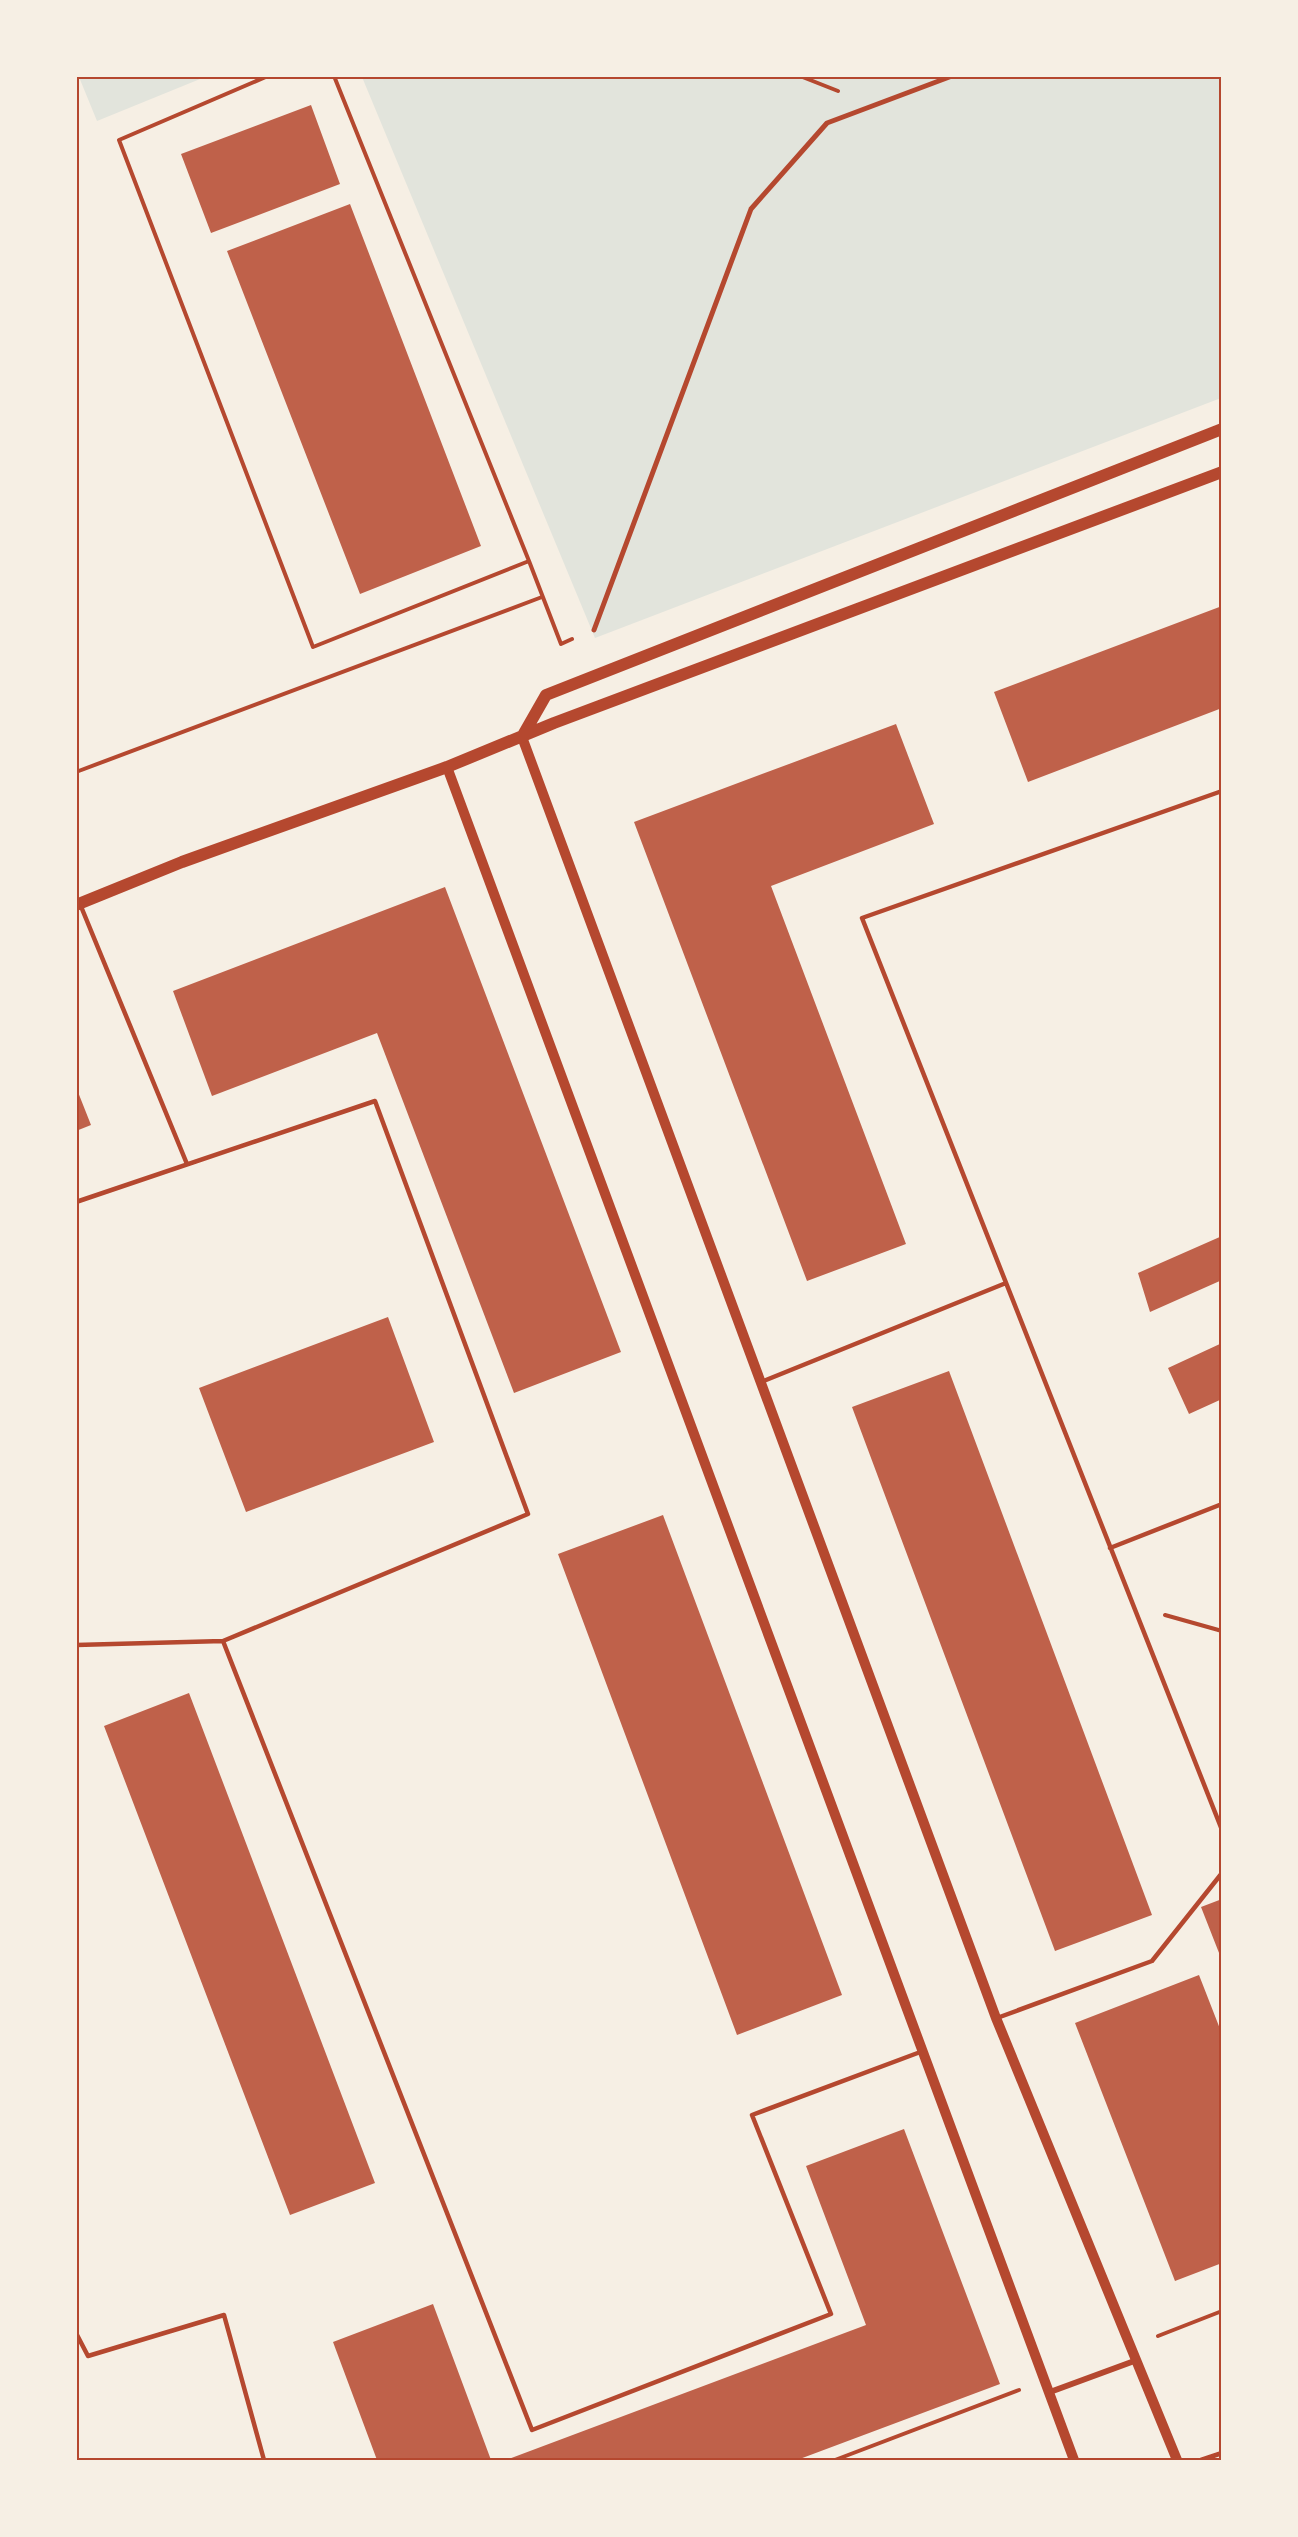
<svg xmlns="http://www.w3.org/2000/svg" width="1298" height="2537" viewBox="0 0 1298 2537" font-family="Lato,sans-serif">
<rect width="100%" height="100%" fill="#f6efe4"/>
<path fill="#e2e4dc" d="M 79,77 L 205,77 L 97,121 Z
M 362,77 L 1221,77 L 1221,398 L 595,638 Z"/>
<path fill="#bf614a" d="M 311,105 L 340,184 L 211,233 L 181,154 Z
M 350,204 L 481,546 L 360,594 L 227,251 Z
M 1222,606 L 1222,708 L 1028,782 L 994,692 Z
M 896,724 L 934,824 L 771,886 L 906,1244 L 807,1281 L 634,822 Z
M 445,887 L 621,1352 L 514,1393 L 377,1033 L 212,1096 L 173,991 Z
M 76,1087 L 91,1125 L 76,1131 Z
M 1222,1236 L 1222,1280 L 1150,1312 L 1138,1273 Z
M 388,1317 L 434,1442 L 246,1512 L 199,1388 Z
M 1222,1343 L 1222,1399 L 1189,1414 L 1168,1368 Z
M 949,1371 L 1152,1915 L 1055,1951 L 852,1407 Z
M 663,1515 L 842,1995 L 737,2035 L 558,1554 Z
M 189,1693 L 375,2183 L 290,2215 L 104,1726 Z
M 1222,1899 L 1222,1958 L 1221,1958 L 1201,1907 Z
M 1199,1975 L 1222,2034 L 1222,2263 L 1175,2281 L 1075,2023 Z
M 904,2129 L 1000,2384 L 797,2460 L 506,2460 L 866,2325 L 806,2166 Z
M 433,2304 L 491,2460 L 377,2460 L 333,2342 Z"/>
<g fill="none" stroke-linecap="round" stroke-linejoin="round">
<path stroke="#b5482f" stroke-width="4" d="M 268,76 L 119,140 L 313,647 L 529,561 L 334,76
M 800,76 L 838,91
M 529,561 L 561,644 L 572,639
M 76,772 L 542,597
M 1165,1615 L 1222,1631
M 1158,2336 L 1222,2311
M 835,2460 L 1019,2390"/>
<path stroke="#b5482f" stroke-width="4.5" d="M 1222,791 L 862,918 L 1222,1830
M 80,904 L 187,1164
M 76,1202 L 375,1101 L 528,1514 L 223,1641 L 532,2430 L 831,2314 L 752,2115 L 923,2051
M 761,1382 L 1006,1283
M 1110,1548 L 1222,1504
M 76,1645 L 223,1641
M 997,2018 L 1152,1961 L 1222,1873
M 76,2333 L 88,2356 L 224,2315 L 264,2460"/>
<path stroke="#b5482f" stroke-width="5" d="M 594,630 L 751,209 L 827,123 L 952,76
M 1201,2460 L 1222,2453"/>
<path stroke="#b5482f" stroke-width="6" d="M 1050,2392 L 1137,2360"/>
<path stroke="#b5482f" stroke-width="10" d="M 522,737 L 996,2018 L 1177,2460
M 447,767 L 1074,2460"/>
<path stroke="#b5482f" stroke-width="12" d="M 522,737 L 546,695 L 1222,429
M 76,905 L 182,862 L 447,767 L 554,723 L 1222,472"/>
</g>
<rect width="1298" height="2537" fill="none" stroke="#f6efe4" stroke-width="156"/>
<rect x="78" y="78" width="1142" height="2381" fill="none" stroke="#b5482f" stroke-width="2"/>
</svg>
